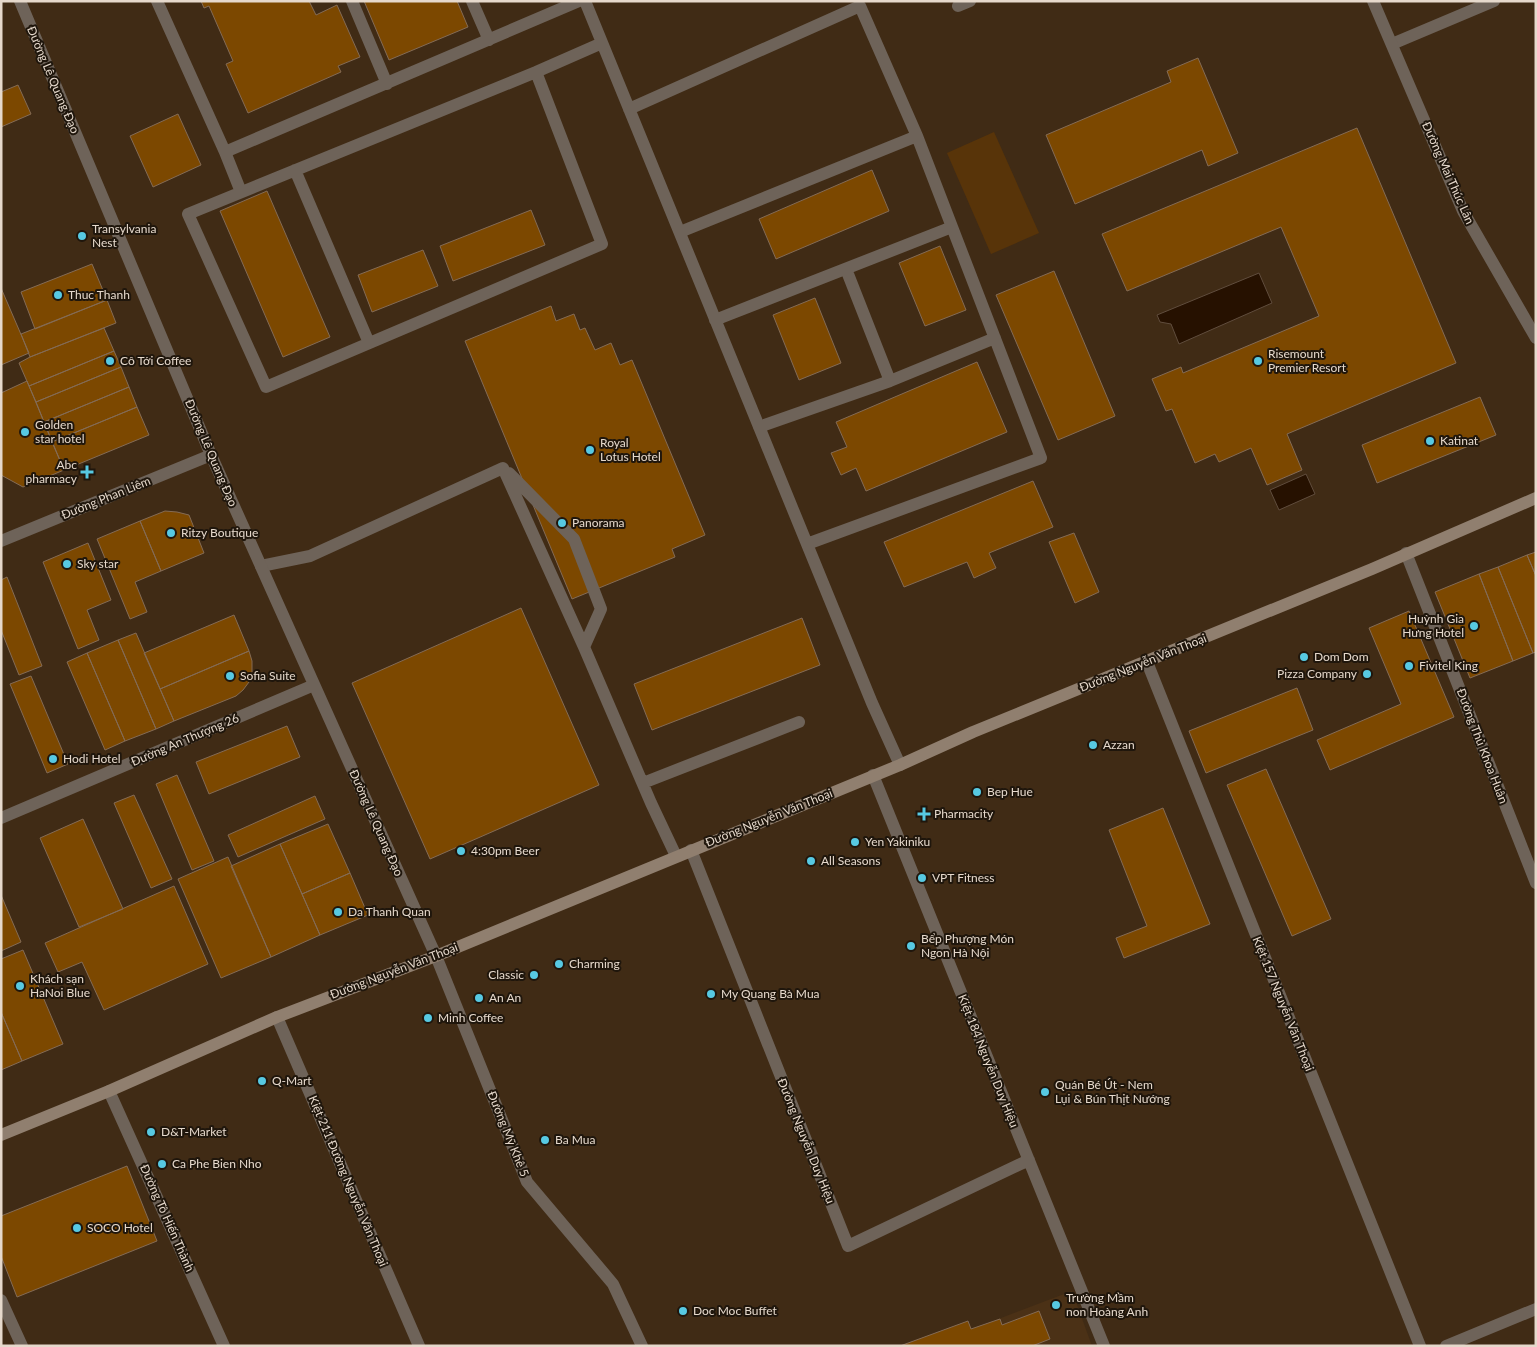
<svg xmlns="http://www.w3.org/2000/svg" width="1537" height="1347" font-family="Lato,sans-serif">
<rect width="100%" height="100%" fill="#402b15"/>
<path fill="#4b3116" d="M1072,1291L1092,1346H900L968,1321L972,1329Z"/>
<path fill="#583409" d="M994,132L1039,233L991,254L947,153Z"/>
<path fill="#261100" stroke="#604d3d" d="M1259,273L1272,303L1179,344L1171,324L1160,322L1157,315Z
M1306,474L1315,494L1279,510L1270,490Z"/>
<path fill="#7c4800" stroke="#846b55" d="M201,1H309L316,15L337,5L360,57L338,66L341,72L248,113L226,64L233,61L209,6L204,8Z
M364,1H457L468,27L389,60Z
M1198,58L1238,153L1208,166L1202,150L1075,204L1046,135L1171,82L1167,71Z
M18,85L31,114L1,127V92Z
M178,114L201,165L153,187L130,136Z
M1357,128L1456,363L1287,434L1302,470L1267,485L1251,448L1219,462L1215,454L1195,463L1172,409L1166,411L1152,379L1181,367L1183,373L1319,316L1281,227L1127,291L1102,234Z
M872,170L889,211L776,259L759,219Z
M267,191L330,337L283,357L220,211Z
M531,210L545,245L453,281L440,246Z
M940,246L966,310L925,326L899,263Z
M423,250L438,286L372,312L358,275Z
M92,264L107,300L35,329L21,292Z
M1054,271L1115,416L1058,440L996,295Z
M1,288L29,353L1,365Z
M815,298L841,363L799,380L773,315Z
M107,300L116,323L30,357L21,334Z
M551,306L556,321L574,314L580,330L585,328L595,350L611,343L620,365L632,360L705,535L672,549L675,557L572,599L465,341Z
M104,328L114,351L29,386L19,363L30,357Z
M114,351L121,367L36,402L29,386Z
M977,362L1007,432L866,491L856,468L841,475L831,453L847,447L836,422Z
M121,367L129,387L44,422L36,402Z
M27,381L64,470L23,487L1,475V393Z
M129,387L137,407L52,442L44,422Z
M1480,397L1496,435L1377,483L1362,445Z
M137,407L149,435L64,470L52,442Z
M1033,481L1053,527L989,553L996,568L974,578L967,562L904,587L884,542Z
M165,511L177,512L189,515L204,553L161,571L140,521Z
M140,521L161,571L135,582L147,612L130,619L97,539Z
M1074,533L1099,592L1075,603L1049,542Z
M88,543L111,600L87,610L99,640L78,649L43,562Z
M1536,552V576L1527,555Z
M1527,555L1536,576V652L1533,653L1498,567Z
M1498,567L1533,653L1513,661L1479,574Z
M1479,574L1513,661L1470,678L1435,592Z
M7,577L42,666L19,675L1,630V580Z
M521,608L599,785L430,859L352,683Z
M1409,611L1454,717L1330,770L1317,740L1401,704L1369,628Z
M234,615L249,651L160,689L144,653Z
M802,618L820,665L652,730L634,684Z
M136,633L174,721L156,729L118,640Z
M118,640L156,729L125,741L87,653Z
M249,651L252,661V672L249,682L243,690L236,696L174,721L160,689Z
M87,653L125,741L105,750L67,662Z
M31,676L68,764L47,773L10,684Z
M1297,688L1313,730L1206,773L1189,731Z
M287,726L300,757L209,794L196,762Z
M1266,769L1331,919L1292,936L1227,785Z
M177,775L214,861L192,870L156,784Z
M134,795L172,879L151,888L114,803Z
M315,796L325,819L238,857L228,835Z
M1163,808L1210,924L1124,958L1116,938L1147,926L1109,830Z
M83,819L123,909L79,927L40,838Z
M328,824L350,873L302,894L280,844Z
M280,844L320,935L271,957L231,866Z
M228,857L271,957L221,978L178,879Z
M350,873L368,915L320,935L302,894Z
M174,886L208,964L104,1010L82,962L58,972L45,943Z
M1,895L21,942L1,951Z
M23,950L63,1044L22,1061L1,1012V959Z
M1,1012L22,1061L1,1070Z
M127,1166L157,1241L17,1297L1,1256V1216Z
M1039,1311L1050,1339L1032,1346H900L968,1321L971,1329L1000,1319L1002,1325Z"/>
<g fill="none" stroke-linecap="round" stroke-linejoin="round">
<path stroke="#6e6359" stroke-width="12" d="M157,1L225,152L241,192
M352,1L387,84
M472,1L489,40
M585,1L872,703L900,765
M958,6L970,1
M536,72L602,244L266,387L188,214L536,72L602,43
M629,109L860,6L917,136L1041,458L807,544
M225,152L579,1
M295,170L369,343
M680,232L917,136
M846,269L890,381
M715,320L952,227
M759,427L890,381L995,338
M509,473L574,539L601,609L584,647
M261,566L310,556L503,468L584,647L651,803L676,856
M643,783L799,722"/>
<path stroke="#6e6359" stroke-width="12" d="M20,1L211,455L436,956L527,1182L613,1284L642,1346
M1392,44L1494,1
M1,541L211,455
M1406,553L1536,883
M1147,662L1420,1346
M873,775L1104,1346
M1,818L314,685
M691,850L848,1246L1029,1160
M277,1017L419,1346
M109,1091L224,1346
M1,1300L22,1346
M1446,1346L1536,1309"/>
<path stroke="#6e6359" stroke-width="12" d="M1373,1L1463,211L1536,338"/>
<path stroke="#907f6f" stroke-width="12" d="M1,1135L109,1091L277,1017L436,956L900,765L973,732L1372,569L1536,498"/>
</g>
<g fill="#57c9e2" stroke="#1f160c" stroke-width="2">
<circle cx="82" cy="236" r="5"/>
<circle cx="58" cy="295" r="5"/>
<circle cx="110" cy="361" r="5"/>
<circle cx="1258" cy="361" r="5"/>
<circle cx="25" cy="432" r="5"/>
<circle cx="1430" cy="441" r="5"/>
<circle cx="590" cy="450" r="5"/>
<path d="M84.5 464.5h5v5h5v5h-5v5h-5v-5h-5v-5h5z"/>
<circle cx="562" cy="523" r="5"/>
<circle cx="171" cy="533" r="5"/>
<circle cx="67" cy="564" r="5"/>
<circle cx="1474" cy="626" r="5"/>
<circle cx="1304" cy="657" r="5"/>
<circle cx="1409" cy="666" r="5"/>
<circle cx="1367" cy="674" r="5"/>
<circle cx="230" cy="676" r="5"/>
<circle cx="1093" cy="745" r="5"/>
<circle cx="53" cy="759" r="5"/>
<circle cx="977" cy="792" r="5"/>
<path d="M921.5 806.5h5v5h5v5h-5v5h-5v-5h-5v-5h5z"/>
<circle cx="855" cy="842" r="5"/>
<circle cx="461" cy="851" r="5"/>
<circle cx="811" cy="861" r="5"/>
<circle cx="922" cy="878" r="5"/>
<circle cx="338" cy="912" r="5"/>
<circle cx="911" cy="946" r="5"/>
<circle cx="559" cy="964" r="5"/>
<circle cx="534" cy="975" r="5"/>
<circle cx="20" cy="986" r="5"/>
<circle cx="711" cy="994" r="5"/>
<circle cx="479" cy="998" r="5"/>
<circle cx="428" cy="1018" r="5"/>
<circle cx="262" cy="1081" r="5"/>
<circle cx="1045" cy="1092" r="5"/>
<circle cx="151" cy="1132" r="5"/>
<circle cx="545" cy="1140" r="5"/>
<circle cx="162" cy="1164" r="5"/>
<circle cx="77" cy="1228" r="5"/>
<circle cx="1056" cy="1305" r="5"/>
<circle cx="683" cy="1311" r="5"/>
</g>
<g text-anchor="middle" stroke-width="4" stroke-linejoin="round" paint-order="stroke">
<g font-size="12" fill="#e6d9cc" stroke="#1f160c">
<text transform="translate(53 80) rotate(67)" y="4">Đường Lê Quang Đạo</text>
<text transform="translate(1448 173) rotate(66)" y="4">Đường Mai Thúc Lân</text>
<text transform="translate(211 453) rotate(67)" y="4">Đường Lê Quang Đạo</text>
<text transform="translate(106 498) rotate(-22)" y="4">Đường Phan Liêm</text>
<text transform="translate(1143 663) rotate(-22)" y="4">Đường Nguyễn Văn Thoại</text>
<text transform="translate(185 740) rotate(-23)" y="4">Đường An Thượng 26</text>
<text transform="translate(1482 746) rotate(69)" y="4">Đường Thủ Khoa Huân</text>
<text transform="translate(769 818) rotate(-22)" y="4">Đường Nguyễn Văn Thoại</text>
<text transform="translate(376 823) rotate(66)" y="4">Đường Lê Quang Đạo</text>
<text transform="translate(394 971) rotate(-21)" y="4">Đường Nguyễn Văn Thoại</text>
<text transform="translate(1283 1004) rotate(68)" y="4">Kiệt 157 Nguyễn Văn Thoại</text>
<text transform="translate(988 1061) rotate(68)" y="4">Kiệt 184 Nguyễn Duy Hiệu</text>
<text transform="translate(508 1134) rotate(68)" y="4">Đường Mỹ Khê 5</text>
<text transform="translate(806 1141) rotate(68)" y="4">Đường Nguyễn Duy Hiệu</text>
<text transform="translate(348 1181) rotate(67)" y="4">Kiệt 211 Đường Nguyễn Văn Thoại</text>
<text transform="translate(167 1218) rotate(66)" y="4">Đường Tô Hiến Thành</text>
</g>
<g font-size="12" fill="#e6d9cc" stroke="#1f160c" text-anchor="start">
<text x="92" y="233">Transylvania<tspan x="92" dy="14">Nest</tspan></text>
<text x="68" y="299">Thuc Thanh</text>
<text x="1268" y="358">Risemount<tspan x="1268" dy="14">Premier Resort</tspan></text>
<text x="120" y="365">Cô Tới Coffee</text>
<text x="35" y="429">Golden<tspan x="35" dy="14">star hotel</tspan></text>
<text x="1440" y="445">Katinat</text>
<text x="600" y="447">Royal<tspan x="600" dy="14">Lotus Hotel</tspan></text>
<text x="77" y="469" text-anchor="end">Abc<tspan x="77" dy="14">pharmacy</tspan></text>
<text x="572" y="527">Panorama</text>
<text x="181" y="537">Ritzy Boutique</text>
<text x="77" y="568">Sky star</text>
<text x="1464" y="623" text-anchor="end">Huỳnh Gia<tspan x="1464" dy="14">Hưng Hotel</tspan></text>
<text x="1314" y="661">Dom Dom</text>
<text x="1419" y="670">Fivitel King</text>
<text x="1357" y="678" text-anchor="end">Pizza Company</text>
<text x="240" y="680">Sofia Suite</text>
<text x="1103" y="749">Azzan</text>
<text x="63" y="763">Hodi Hotel</text>
<text x="987" y="796">Bep Hue</text>
<text x="934" y="818">Pharmacity</text>
<text x="865" y="846">Yen Yakiniku</text>
<text x="471" y="855">4:30pm Beer</text>
<text x="821" y="865">All Seasons</text>
<text x="932" y="882">VPT Fitness</text>
<text x="348" y="916">Da Thanh Quan</text>
<text x="921" y="943">Bểp Phượng Món<tspan x="921" dy="14">Ngon Hà Nội</tspan></text>
<text x="569" y="968">Charming</text>
<text x="524" y="979" text-anchor="end">Classic</text>
<text x="30" y="983">Khách sạn<tspan x="30" dy="14">HaNoi Blue</tspan></text>
<text x="721" y="998">My Quang Bà Mua</text>
<text x="489" y="1002">An An</text>
<text x="438" y="1022">Minh Coffee</text>
<text x="272" y="1085">Q-Mart</text>
<text x="1055" y="1089">Quán Bé Út - Nem<tspan x="1055" dy="14">Lụi &amp; Bún Thịt Nướng</tspan></text>
<text x="161" y="1136">D&amp;T-Market</text>
<text x="555" y="1144">Ba Mua</text>
<text x="172" y="1168">Ca Phe Bien Nho</text>
<text x="87" y="1232">SOCO Hotel</text>
<text x="1066" y="1302">Trường Mầm<tspan x="1066" dy="14">non Hoàng Anh</tspan></text>
<text x="693" y="1315">Doc Moc Buffet</text>
</g>
</g>
<rect width="1537" height="1347" fill="none" stroke="#e6d9cc" stroke-width="5"/>
</svg>
